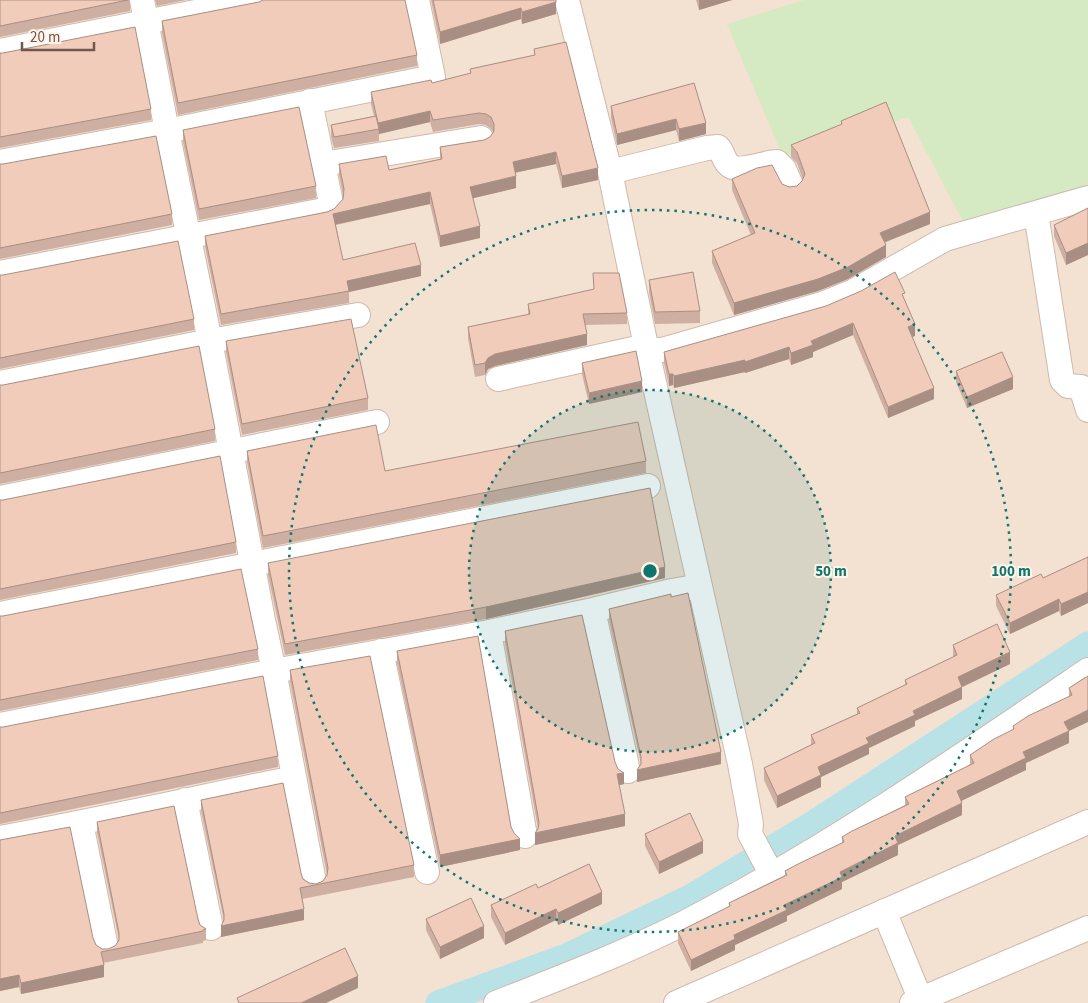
<svg xmlns="http://www.w3.org/2000/svg" width="1088" height="1003" font-family="'Source Sans 3',sans-serif">
<rect width="100%" height="100%" fill="#fcf0e3"/>
<path fill="#f3e1d2" d="M0,0H1088V1003H0Z"/>
<path fill="#d5e9c2" d="M804,0H1088V189L966,227L908,117L783,157L727,24Z"/>
<g fill="none" stroke-linecap="round" stroke-linejoin="round">
<path stroke="#b8e2e5" stroke-width="25" d="M438,1003L566,956L690,897L810,825L1088,644"/>
<defs>
<path id="minor" d="M142,0L167,131L210,341L263,620L274,671L314,882
M567,0L610,172L647,351L740,764L751,824L750,834L772,875
M0,51L256,0
M0,162L167,131L433,77L417,0
M323,164L481,138
M610,172L707,148L718,147C723,152 723,159 728,164C738,175 764,162 777,162L784,169L791,185
M1036,213L1062,380L1068,386L1081,387L1088,410
M0,273L324,210L328,208L331,203L310,101
M498,379L633,349L662,350L822,304L854,291L945,239L1088,198
M0,383L210,341L358,315
M0,498L377,422
M593,610L628,771
M0,614L648,486
M489,632L525,836
M381,651L427,872
M0,725L274,671L489,632L593,610L672,591L700,586
M185,800L211,928
M81,823L106,947
M0,838C98,820 196,798 294,778
M884,911L922,1003
M496,1003C559,978 623,954 684,923C825,850 957,759 1088,670
M676,1003L1088,822
M912,1003L1088,928"/>
</defs>
<use href="#minor" stroke="#cfb9ad" stroke-width="26"/>
<use href="#minor" stroke="#fff" stroke-width="24"/>
</g>
<path fill="#cfafa1" d="M0,0H130V11L0,37Z
M155,0H186L157,6Z
M431,0H556V14L522,24L521,19L440,44Z
M696,0H732L699,10Z
M259,2L417,55V66L178,115L162,33V21Z
M534,49L598,180L562,188L556,164L515,173L516,188L473,198L480,238L440,247L430,204L336,225L343,260L421,276L349,292V303L221,325L205,247V236L327,212L334,209L343,199V195L339,175V164L389,170L440,159V147L484,140L490,137L493,132L491,129L486,125L479,124L433,132L430,122L379,134V141L334,148L331,137V125L374,116L371,104V92L432,83L470,74V69L534,55Z
M0,53L151,109V120L0,148Z
M694,83L706,134L679,141L676,130L617,145L611,118V106Z
M841,121L930,224L884,243L886,257L848,279L818,291L734,315L712,263V251L751,235L732,190V179L782,184L789,187L797,186L803,180L797,163L791,157V145L841,125Z
M183,130L316,186V198L199,220L183,142Z
M0,164L172,214V225L0,259Z
M1088,208V255L1066,265L1054,236V225Z
M0,275L194,319V330L0,369Z
M649,280L700,311V323L655,324L649,292Z
M905,300L915,336L912,337L934,399L888,418L853,335L813,352V357L791,365L789,359L745,373V372L674,388L673,385L669,386L664,363V352Z
M528,304L627,313V324L585,325L587,345L495,366L488,369L485,375L475,377L468,338V327L528,315Z
M226,341L368,398V410L242,435L226,352Z
M582,363L642,392L589,404L582,374Z
M956,371L1013,389L967,408L956,382Z
M0,385L215,429V441L0,484Z
M247,451L385,471L646,461V473L263,548L247,462Z
M0,500L236,542V553L0,600Z
M1088,557V603L1061,616L1059,611L1010,634L996,606V595L1043,578Z
M268,563L665,578L486,619L285,655L268,575Z
M609,609L721,764L637,782L641,764L609,620Z
M0,616L258,649V660L0,711Z
M505,631L615,762L624,784L619,785L625,826L535,845L538,829L505,643Z
M953,645L1010,664L962,687V699L915,721V726L869,748V754L821,777V787L777,808L764,780V768L811,745V735L857,714V708L905,685V680L953,657Z
M397,651L511,827L520,850L440,867L397,663Z
M290,670L414,865V877L302,899L304,920L221,937L224,921L201,811V800L309,883L316,884L323,881L327,875L290,682Z
M1085,677L1069,731V743L1026,763V770L961,801L962,815L898,845V855L842,882V889L787,916V921L735,945V950L691,971L678,943V932L729,907V903L785,875V871L842,843V837L905,805V797L970,765V755L1013,730V726L1069,697V688Z
M0,727L278,756V767L0,824Z
M97,822L198,919L200,925L206,929V940L203,941V943L103,963L104,977L21,994L19,987L0,991V840L93,938L96,945L102,949H108L115,946L119,940L97,833Z
M645,834L703,853L659,874L645,846Z
M538,888L602,904L558,925L556,920L505,945L491,917V905Z
M426,919L484,938L440,959L426,930Z"/>
<path fill="#a98f83" d="M699,0H732L699,10Z
M556,2V14L522,24V12Z
M521,8V19L440,44V32Z
M430,111V122L379,134L378,123Z
M676,119V130L617,145V134Z
M706,123V134L679,141V129Z
M556,152V164L513,173V162Z
M598,168V180L562,188V176Z
M516,176V188L470,199V187Z
M430,192V204L333,225V214Z
M930,212V224L880,244V233Z
M480,226V238L440,247V236Z
M1088,243V255L1066,265V253Z
M886,245V257L848,279L818,291L734,315V303Z
M421,265V276L349,292L347,281Z
M853,323V335L813,352V357L791,365V353L811,341Z
M915,324V336L908,338V327Z
M587,334V345L495,366L488,369L485,375V363L488,358L495,354Z
M789,347V359L745,373V362Z
M745,360V372L674,388V376Z
M669,374H673V385L669,386Z
M1013,377V389L967,408V397Z
M642,381V392L589,404V393Z
M934,388V399L888,418V407Z
M665,567V578L486,619V607Z
M1088,592V603L1061,616V604Z
M1059,599V611L1010,634V623Z
M1010,652V664L958,689V677Z
M962,687V699L915,721V726L869,748V754L821,777V787L777,808V796L818,767L913,711Z
M1088,710V722L1069,731V743L1026,763V770L957,803V791L1023,752L1064,722Z
M721,752V764L637,782V770Z
M624,773V784L617,786V774Z
M962,803V815L898,845V855L842,882V889L787,916V921L735,945V950L691,971V960L784,905L840,872L895,836Z
M625,814V826L535,845V833Z
M520,839V850L440,867V855Z
M703,841V853L659,874V862Z
M602,892V904L558,925V913Z
M304,909V920L221,937V926Z
M556,909V920L505,945V933Z
M484,926V938L440,959V947Z
M104,965V977L21,994V983Z
M19,975V987L0,991V979Z
M358,976V988L326,1003H301Z"/>
<path fill="#f1ccbb" stroke="#a98f83" d="M0,0H128L0,26Z
M263,0H405L417,55L178,103L162,21L259,2Z
M433,0H556V2L522,12L521,8L440,32Z
M135,27L151,109L0,137V53H3Z
M566,42L598,168L562,176L556,152L513,162L516,176L470,187L480,226L440,236L430,192L333,214L343,260L415,243L421,265L347,281L349,291L221,314L205,236L327,212L334,209L343,199L344,189L339,164L386,156L389,170L442,159L440,147L484,140L490,137L494,131V124L491,117L486,114L479,113L433,120L430,111L378,123L371,92L431,80L432,83L471,73L470,69L535,55L534,49Z
M694,83L706,123L679,129L676,119L617,134L611,106Z
M886,102L930,212L880,233L886,245L848,267L818,279L734,303L712,251L755,233L732,179L757,168L772,165L782,184L789,187L797,186L802,181L805,174L797,152L791,145L842,124L841,121Z
M299,107L316,186L199,209L183,130Z
M376,116L379,129L334,137L331,125Z
M156,136L172,214L0,248V164H3Z
M1088,208V243L1066,253L1054,225Z
M178,241L194,319L0,358V275H3Z
M693,272L700,311L655,312L649,280Z
M895,272L905,293L902,294L915,324L908,327L934,388L888,407L853,323L811,341L813,345L791,353L789,347L745,362V360L674,376L673,374H669L664,352L826,306L861,291Z
M593,273H619L627,313L583,314L587,334L495,354L488,358L485,363L475,365L468,327L530,314L528,304L594,289Z
M351,319L368,398L242,424L226,341Z
M199,346L215,429L0,473V385H3Z
M636,351L642,381L589,393L582,363Z
M1002,352L1013,377L967,397L956,371Z
M638,422L646,461L263,536L247,451L376,425L385,471Z
M220,456L236,542L0,589V500H3Z
M650,488L665,567L486,607L285,644L268,563Z
M1088,557V592L1061,604L1059,599L1010,623L996,595L1041,574L1043,578Z
M241,569L258,649L0,700V616H3Z
M688,593L721,752L637,770L641,764V757L609,609L671,594V597Z
M582,615L615,762L618,769L624,773L617,774L625,814L535,833L538,829L539,822L505,631Z
M997,624L1010,652L958,677L962,687L913,711L915,715L866,738L869,743L818,767L821,775L777,796L764,768L815,743L811,735L860,713L857,708L907,684L905,680L957,655L953,645Z
M478,636L511,827L514,833L520,839L440,855L397,651Z
M370,656L414,865L300,888L304,909L221,926L224,920V914L201,800L283,783L301,873L303,879L309,883L316,884L323,881L327,875L328,868L290,670Z
M263,676L278,756L0,813V727H3Z
M1088,676V710L1064,722L1069,731L1023,752L1026,758L957,791L962,803L895,836L898,843L840,872L842,877L784,905L787,910L734,935L735,939L691,960L678,932L730,906L729,903L787,875L785,871L796,865L844,842L842,837L852,831L909,804L905,797L974,763L970,755L994,739L1014,729L1013,726L1028,716L1072,695L1069,688Z
M174,806L198,919L200,925L206,929L203,930V931L101,952L104,965L21,983L19,975L0,979V840L70,827L93,938L96,945L102,949H108L115,946L119,940V933L97,822Z
M690,813L703,841L659,862L645,834Z
M589,864L602,892L558,913L556,909L505,933L491,905L536,884L538,888Z
M471,898L484,926L440,947L426,919Z
M345,948L358,976L301,1003H239L237,998Z"/>
<circle cx="650" cy="571" r="181" fill="#0f766e" fill-opacity=".12"/>
<g fill="none" stroke="#0f766e" stroke-width="2.5" stroke-dasharray="2.5 5">
<circle cx="650" cy="571" r="181"/>
<circle cx="650" cy="571" r="361"/>
</g>
<circle cx="650" cy="571" r="8" fill="#0f766e" stroke="#fff4e9" stroke-width="2.5"/>
<g font-size="15" text-anchor="middle" font-weight="bold" fill="#0f766e" stroke="#fff4e9" stroke-width="4" stroke-linejoin="round" paint-order="stroke">
<text x="831" y="576">50 m</text>
<text x="1011" y="576">100 m</text>
</g>
<path d="M22 42v8h72v-8" fill="none" stroke="#735549" stroke-width="2.5"/>
<text x="30" y="42" font-size="15" fill="#735549" stroke="#fff4e9" stroke-width="4" paint-order="stroke">20 m</text>
</svg>
